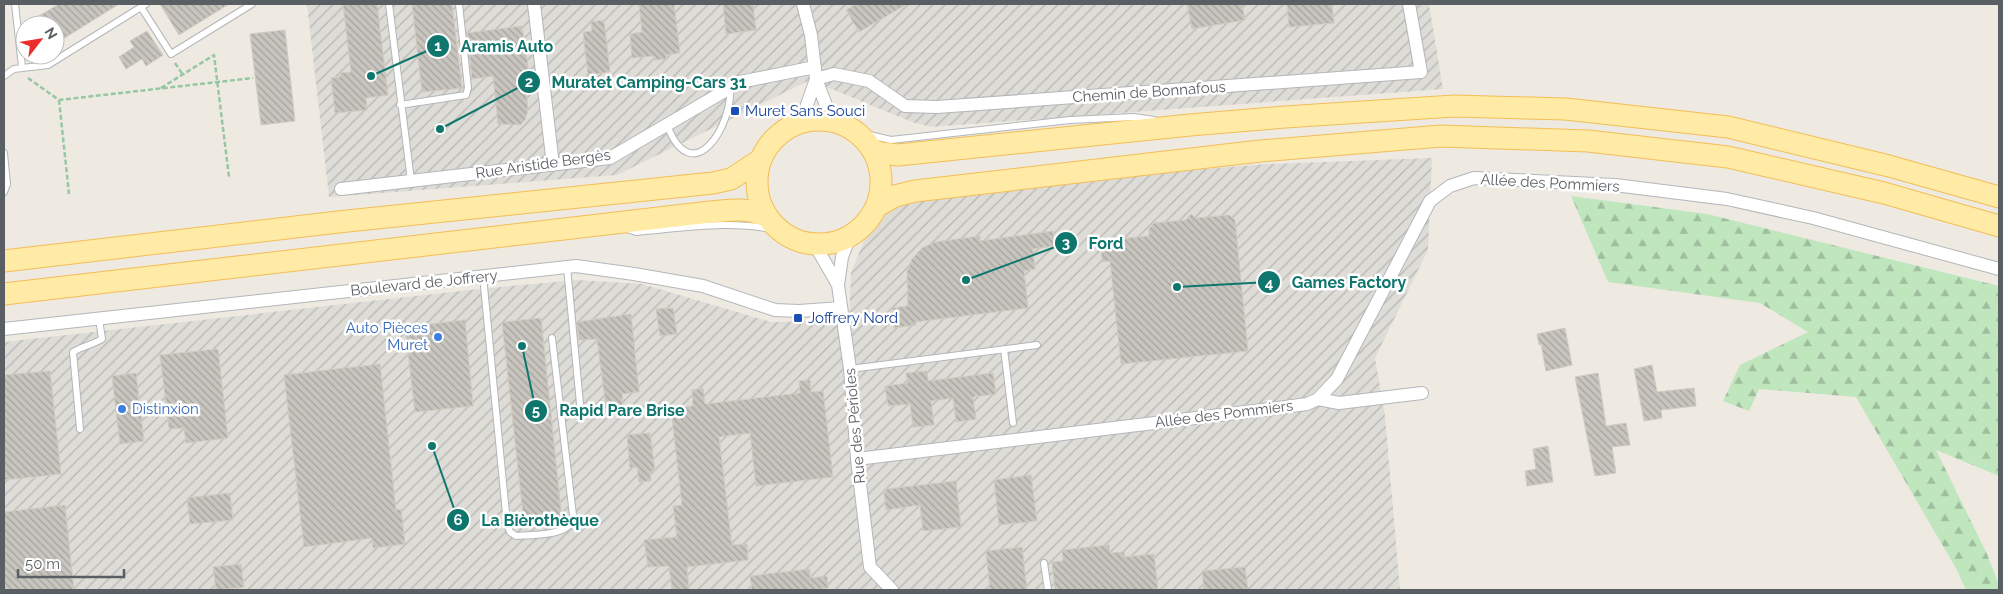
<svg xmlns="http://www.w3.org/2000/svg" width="2003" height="594" font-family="Raleway,sans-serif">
<defs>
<pattern id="industrial-furrows" width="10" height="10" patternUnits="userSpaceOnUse" patternTransform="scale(1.25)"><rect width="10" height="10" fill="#dedcd7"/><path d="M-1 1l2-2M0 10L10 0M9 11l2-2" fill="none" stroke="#b7b6b2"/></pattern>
<pattern id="forest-firs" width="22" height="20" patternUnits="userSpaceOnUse" patternTransform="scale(1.25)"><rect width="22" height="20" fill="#c0e6be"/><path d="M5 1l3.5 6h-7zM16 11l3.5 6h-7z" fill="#9fbe9e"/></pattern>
<pattern id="building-back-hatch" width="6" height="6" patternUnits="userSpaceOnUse" patternTransform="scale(1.25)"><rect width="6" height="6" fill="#c8c5bf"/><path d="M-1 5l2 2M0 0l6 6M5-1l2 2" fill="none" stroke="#a5a39f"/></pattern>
</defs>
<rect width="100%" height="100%" fill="#eeeae2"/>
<path fill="url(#industrial-furrows)" d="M307,4H1429L1443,89L931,127L912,122L810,80L617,175L329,197Z
M1432,158L1428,250L1375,358L1385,416L1400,590H4V342L479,289L577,280L642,284L771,322L849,321L851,273L864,241L894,206L926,197L1166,172L1268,164Z"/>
<path fill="url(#forest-firs)" d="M1571,196L1707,214L1999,286V476L1936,450L1987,554L1999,585V590H1966L1957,570L1856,397L1759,389L1749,411L1723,401L1740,365L1808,332L1760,303L1608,282Z"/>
<path fill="url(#building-back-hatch)" stroke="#d2ccc0" d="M59,4H119L55,44V25H45L39,16Z
M160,4H229L179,35Z
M343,4H377L388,95L366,98L367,110L335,113L331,78L340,77V73L351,72Z
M412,4H452L462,88L422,92Z
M639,4H674L680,53L666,55V59L655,60L654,56L632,58L630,34L642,32Z
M723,4H753L756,30L726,34Z
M856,4H907L859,32L846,10Z
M1187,4H1242L1245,20L1192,29Z
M1287,4H1332L1334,23L1289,27Z
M604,20L610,72L588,75L583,32L592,31L591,22Z
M522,26L530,80H525L528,110L525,120L520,125L498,124L493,76L472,79L467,33Z
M285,30L295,121L261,125L250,34Z
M147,31L163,55L146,66L142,59L126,69L119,57L134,47L130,41Z
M1191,214L1196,218L1229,215L1235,220L1248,351L1121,364L1110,261L1102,262L1101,249L1108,248V240L1149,236V229L1154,223L1186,220Z
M1053,231L1054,246L1033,249L1035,269L1024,271L1028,308L915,322L916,325L894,328L892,308L908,306L907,272L912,259L922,248L935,242L951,240L980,236V241Z
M673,308L677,334L660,336L656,309Z
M631,314L639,392L622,394L623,407L606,408L597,339L579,340L577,322Z
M541,318L562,520L524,524L502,322Z
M465,320L473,406L415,412L405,327Z
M1565,328L1572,365L1546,371L1541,344L1539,345L1537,334Z
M218,349L228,438L186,443L184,428L169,429L160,355Z
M380,364L396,510L401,509L405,544L373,548L372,538L304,547L284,375Z
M1652,365L1657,392L1694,388L1696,406L1661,410L1662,418L1644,421L1634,369Z
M50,371L61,474L4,480V375Z
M927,371L928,381L993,373L996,394L973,397L976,419L956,422L953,398L931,401L934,425L913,427L910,404L888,406L885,386L908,383L906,373Z
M136,373L144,441L120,444L112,376Z
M1598,373L1606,426L1626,423L1630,445L1612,447L1616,473L1595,476L1575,377Z
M810,380L811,392L823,391L833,477L756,486L750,433L719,437L732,545L747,544L748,560L687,567L689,590H672L669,566L648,567L644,540L677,537L673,506L682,505L671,408L693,406L692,390L703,388L705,404L800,393L799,381Z
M650,433L655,471L650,472L651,481L639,482L637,467L630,468L627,435Z
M1548,446L1553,482L1527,486L1525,471L1536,469L1533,449Z
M1031,475L1037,521L999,525L994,480Z
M956,481L961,527L923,531L920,505L886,510L884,493L887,489Z
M230,493L233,520L190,524L187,498Z
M65,505L74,590H4V512Z
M1109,545L1110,553L1124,552L1125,557L1154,554L1158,590H1055L1052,562L1063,561L1062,550Z
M1022,547L1027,590H990L986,551Z
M241,564L244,587L216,590L213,567Z
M1245,567L1248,590H1204L1202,571Z
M810,569V578L827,576L828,588L813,590H752L750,576Z"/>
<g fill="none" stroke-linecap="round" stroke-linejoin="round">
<defs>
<path id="lane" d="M15,4L22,67
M389,4L411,181
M141,7L171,54L252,4
M4,76L14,69L48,65L146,4
M400,105L466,95L468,88L459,4
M667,125C693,192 733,124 730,88
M857,132L891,140L1070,120L1134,117L1154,120
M4,153L7,184L4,192
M627,229L636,232C684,228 733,219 780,231
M567,267L580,404
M483,276L507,524L510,532L516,536C529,535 565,536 572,522C573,520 573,517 573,515L552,338
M1004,349L1013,423
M850,369L1037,345
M80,429L73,352C83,346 92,345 102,339L99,319
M1044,563L1048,590"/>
<path id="street" d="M534,4L553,165
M803,4L811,35L816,79L832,121
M816,79L834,74L869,81L905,106L937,107L1421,72L1409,4
M801,122L816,79
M341,189L610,158L740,82L815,67
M850,236L842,257L838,285L850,369L857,459L870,567L892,590
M815,245L838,285
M4,329L576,266L634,274L703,286L775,310L799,311L841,308
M1318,399L1339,403L1422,393
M857,459L1270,409L1307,404L1318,399L1337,379L1430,201L1450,186L1474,178L1615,185L1727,199L1813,218L1999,269"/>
<path id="primary" d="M757 182a62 62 0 1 1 124 0a62 62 0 1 1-124 0Z
M872,150L881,153L898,155L1190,125L1285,117L1454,106L1566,109L1728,127L1889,166L1999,197
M876,207L895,196L915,191L1260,151L1441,136L1588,141L1728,157L1884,193L1999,226
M4,261L338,222L713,183L731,179L760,160
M4,294L710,212C732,210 745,207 766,216"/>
</defs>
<use href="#lane" stroke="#b3b6ba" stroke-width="8"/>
<use href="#street" stroke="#b3b6ba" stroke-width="14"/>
<use href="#primary" stroke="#f3bd56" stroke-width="23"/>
<path stroke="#97c7a2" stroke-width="2.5" stroke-dasharray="5 2.5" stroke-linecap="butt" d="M175,63L183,75
M28,78L59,100L253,78
M161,88L214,55L229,177
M59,100L69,194"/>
<use href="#lane" stroke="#fff" stroke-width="6"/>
<use href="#street" stroke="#fff" stroke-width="12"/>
<use href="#primary" stroke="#ffeba6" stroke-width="21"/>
</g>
<g fill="#1a4fb4" stroke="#fff" stroke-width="2">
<rect x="730" y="106" width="10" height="10" rx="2.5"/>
<rect x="793" y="313" width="10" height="10" rx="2.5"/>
</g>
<g fill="#3f7fe0" stroke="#fff" stroke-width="2">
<circle cx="438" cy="337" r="5"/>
<circle cx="122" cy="409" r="5"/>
</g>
<g text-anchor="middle" stroke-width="5" stroke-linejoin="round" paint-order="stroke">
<g font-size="15" fill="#5a5f63" stroke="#fff">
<text transform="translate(1149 92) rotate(-4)" y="5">Chemin de Bonnafous</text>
<text transform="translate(543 164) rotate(-8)" y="5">Rue Aristide Bergès</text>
<text transform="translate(1550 183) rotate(3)" y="5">Allée des Pommiers</text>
<text transform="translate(424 283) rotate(-6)" y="5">Boulevard de Joffrery</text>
<text transform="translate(1224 414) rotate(-7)" y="5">Allée des Pommiers</text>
<text transform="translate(855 426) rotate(-95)" y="5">Rue des Périoles</text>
</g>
<g font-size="15" fill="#164399" stroke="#fff" text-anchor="start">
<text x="745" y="116">Muret Sans Souci</text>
<text x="808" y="323">Joffrery Nord</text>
</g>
<g font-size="15" fill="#366cbe" stroke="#fff" text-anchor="end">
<text x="428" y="333">Auto Pièces<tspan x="428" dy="17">Muret</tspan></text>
<text x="132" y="414" text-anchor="start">Distinxion</text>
</g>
</g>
<path fill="none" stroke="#0f766e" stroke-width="2" d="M371 76L438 46M440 129L529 82M966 280L1066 243M1177 287L1269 282M522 346L536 411M432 446L458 520"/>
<g fill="#0f766e" stroke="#fff" stroke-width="2">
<circle cx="371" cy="76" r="5"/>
<circle cx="440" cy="129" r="5"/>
<circle cx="966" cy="280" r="5"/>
<circle cx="1177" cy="287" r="5"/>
<circle cx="522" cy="346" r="5"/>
<circle cx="432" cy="446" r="5"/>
<circle cx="438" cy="46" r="12"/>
<circle cx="529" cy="82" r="12"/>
<circle cx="1066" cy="243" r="12"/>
<circle cx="1269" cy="282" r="12"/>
<circle cx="536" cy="411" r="12"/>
<circle cx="458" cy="520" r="12"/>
</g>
<g font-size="15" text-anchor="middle" font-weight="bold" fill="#fff">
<text x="438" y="51">1</text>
<text x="529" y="87">2</text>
<text x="1066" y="248">3</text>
<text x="1269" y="288">4</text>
<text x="536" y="416">5</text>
<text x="458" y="525">6</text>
</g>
<g font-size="16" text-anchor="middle" font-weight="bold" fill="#0f766e" stroke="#fff" stroke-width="5" stroke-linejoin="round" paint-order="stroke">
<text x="507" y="52">Aramis Auto</text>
<text x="649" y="88">Muratet Camping-Cars 31</text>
<text x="1106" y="249">Ford</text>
<text x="1349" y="288">Games Factory</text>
<text x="622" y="416">Rapid Pare Brise</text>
<text x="540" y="526">La Bièrothèque</text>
</g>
<rect width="2003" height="594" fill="none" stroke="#5a5f63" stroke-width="10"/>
<g transform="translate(40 40) rotate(59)"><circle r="24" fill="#ffffff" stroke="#bdbfc1"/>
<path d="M0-4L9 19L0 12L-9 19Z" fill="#eb2d2b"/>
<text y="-8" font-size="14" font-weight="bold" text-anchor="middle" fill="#5a5f63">N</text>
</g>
<path d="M18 569v8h106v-8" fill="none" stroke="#5a5f63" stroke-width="2.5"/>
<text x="25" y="569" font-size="15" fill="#5a5f63" stroke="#ffffff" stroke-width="4" paint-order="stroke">50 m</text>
</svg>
